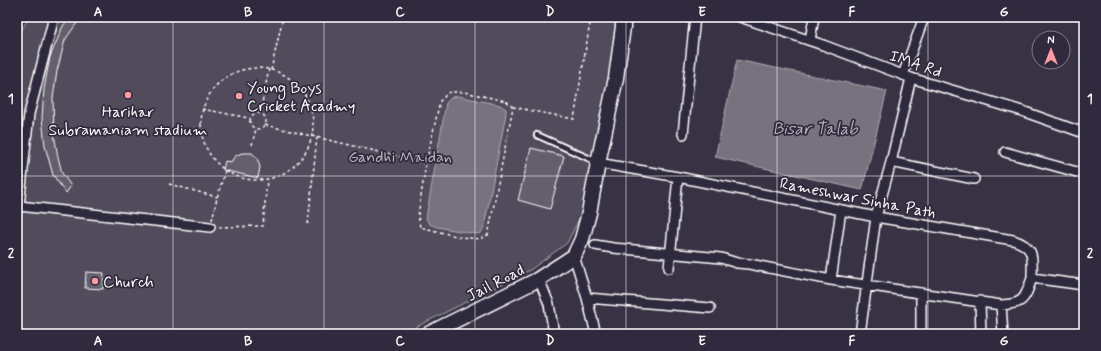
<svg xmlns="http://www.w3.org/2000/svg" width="1101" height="351" font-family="Mynerve,sans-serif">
<rect width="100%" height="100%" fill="#373345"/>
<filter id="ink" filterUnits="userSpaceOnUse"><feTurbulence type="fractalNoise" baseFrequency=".025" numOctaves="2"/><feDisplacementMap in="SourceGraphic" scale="8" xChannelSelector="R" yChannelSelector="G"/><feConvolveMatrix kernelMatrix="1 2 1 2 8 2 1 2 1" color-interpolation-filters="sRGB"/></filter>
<g filter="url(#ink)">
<path fill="#514c5c" stroke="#a8a6ae" d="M29,17H619L620,21L584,209L567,243L530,270L402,334H17V38Z"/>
<path fill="#76737f" stroke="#adabb2" d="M737,60L887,91L862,190L715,157Z
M458,96L500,105L506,109V114L484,227L481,233L476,234L437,227L429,224L426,218L446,103L452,97Z"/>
<path fill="#635f6d" stroke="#fff" d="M70,17H81L65,40L57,71L53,98L54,134L58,157L62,173L71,186L66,193L53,175L45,146L42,118L44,89L50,57L63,26Z
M531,148L564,156L550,209L518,200Z
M242,153H252L257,158L260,167L258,178L223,170L225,161L231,162L235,156Z
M86,272L104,273L103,289L85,288Z"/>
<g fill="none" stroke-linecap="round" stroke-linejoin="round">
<defs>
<path id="lane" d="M537,135L597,162"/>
<path id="street" d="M54,17L29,114L19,206L210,227
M740,17L823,45L911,78L1022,111L1084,133
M810,40L814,17
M903,75L924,17
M683,134L695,17
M1005,152L1084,174
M891,162L974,179
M598,163L678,177L876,217L1013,240C1036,247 1032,258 1032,278L1084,285
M595,245L613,248L721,258L737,263L749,264L831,280L1001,305C1025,304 1025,298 1032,278
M574,256L587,298L596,334
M669,268L678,177
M539,279L549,304L554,334
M831,280L841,210
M587,298L710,308
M980,301L981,334
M1001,305L1003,334
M860,334L876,217L891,162L911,78
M921,334V293"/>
<path id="primary" d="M428,334L537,280L574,256L582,239L589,213L598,163L616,78L623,27V17"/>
</defs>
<use href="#lane" stroke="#fff" stroke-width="8"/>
<use href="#street" stroke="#fff" stroke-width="12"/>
<use href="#primary" stroke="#fff" stroke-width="17"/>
<path stroke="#fff" stroke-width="1.5" stroke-dasharray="3 3" stroke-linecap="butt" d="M201 124a56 56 0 1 1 112 0a56 56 0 1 1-112 0Z
M271,70L283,17
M513,107L574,119L591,17
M202,109L249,118
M250 121a8 8 0 1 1 16 0a8 8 0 1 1-16 0Z
M260,113L269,69
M265,125L426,163L440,101L449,92H464L506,101L513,107L488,235L480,239L460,237L420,227L418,216L426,163
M252,145L256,129
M169,184L217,197
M212,220L217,198L225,171
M308,224L317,137
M219,227L263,226L267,180"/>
<use href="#lane" stroke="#2f2a3d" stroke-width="4.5"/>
<use href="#street" stroke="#2f2a3d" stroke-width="9"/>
<use href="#primary" stroke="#2f2a3d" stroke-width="14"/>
</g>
</g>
<path fill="none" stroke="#fff" stroke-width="1" stroke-opacity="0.55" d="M173,17V334M324,17V334M475,17V334M626,17V334M777,17V334M928,17V334M17,176H1084"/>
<g fill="#ff9aa2" stroke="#2f2a3d" stroke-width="1.5">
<circle cx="128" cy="95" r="4"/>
<circle cx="239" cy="96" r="4"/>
<circle cx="95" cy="281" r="4"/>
</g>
<g text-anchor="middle" stroke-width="3.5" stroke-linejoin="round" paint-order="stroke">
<g font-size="16" fill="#fff" stroke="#2f2a3d">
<text transform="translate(916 63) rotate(19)" y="6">IMA Rd</text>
<text transform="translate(858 197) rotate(11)" y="6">Rameshwar Sinha Path</text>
<text transform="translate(495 282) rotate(-27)" y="6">Jail Road</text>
</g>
<g font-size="16" fill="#fff" stroke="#2f2a3d" text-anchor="start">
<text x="247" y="93">Young Boys<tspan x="247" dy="18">Cricket Acadmy</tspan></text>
<text x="128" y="117" text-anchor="middle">Harihar<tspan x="128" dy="18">Subramaniam stadium</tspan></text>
<text x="103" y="287">Church</text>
</g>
<g font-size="16" fill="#b9b7be" stroke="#2f2a3d">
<text x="400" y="162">Gandhi Maidan</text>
</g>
<g font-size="17" font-style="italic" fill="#b4b2b9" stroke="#2f2a3d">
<text x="815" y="134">Bisar Talab</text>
</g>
</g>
<rect width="1101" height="351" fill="none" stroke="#2f2a3d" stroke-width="44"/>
<g transform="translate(1051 50)"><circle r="19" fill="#2f2a3d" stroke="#827f8b"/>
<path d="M0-3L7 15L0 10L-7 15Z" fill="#ff9aa2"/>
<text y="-6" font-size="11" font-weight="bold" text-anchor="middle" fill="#ffffff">N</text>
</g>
<rect x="22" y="22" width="1057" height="307" fill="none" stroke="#fff" stroke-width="1.5"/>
<g font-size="13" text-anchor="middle" font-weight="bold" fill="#fff">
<text x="98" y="16">A</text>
<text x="248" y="16">B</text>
<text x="400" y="16">C</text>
<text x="550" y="16">D</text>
<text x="702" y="16">E</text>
<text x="852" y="16">F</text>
<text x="1004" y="16">G</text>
<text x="11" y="103">1</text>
<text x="1090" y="103">1</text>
<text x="11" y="257">2</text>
<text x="1090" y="257">2</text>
<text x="98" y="345">A</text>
<text x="248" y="345">B</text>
<text x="400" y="345">C</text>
<text x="550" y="345">D</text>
<text x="702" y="345">E</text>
<text x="852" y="345">F</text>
<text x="1004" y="345">G</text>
</g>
</svg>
